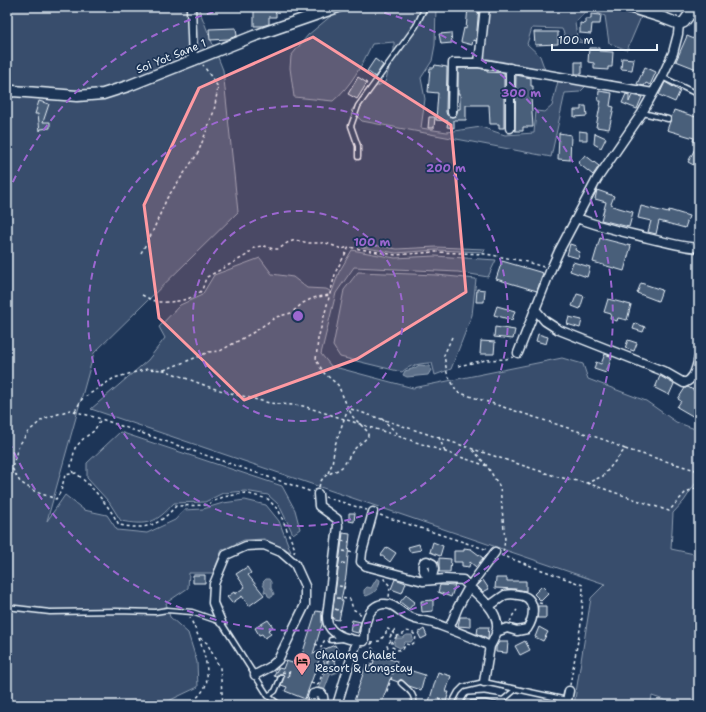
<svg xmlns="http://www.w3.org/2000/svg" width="706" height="712" font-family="'Shantell Sans',sans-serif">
<rect width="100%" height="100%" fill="#1d3557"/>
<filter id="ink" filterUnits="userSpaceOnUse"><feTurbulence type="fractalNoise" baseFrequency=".025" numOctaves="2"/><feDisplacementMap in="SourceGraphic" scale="8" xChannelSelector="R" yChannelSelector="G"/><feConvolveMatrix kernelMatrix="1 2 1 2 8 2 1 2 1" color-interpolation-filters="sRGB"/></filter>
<g filter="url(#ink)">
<path fill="#374d6c" stroke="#909fb2" d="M7,7H198L223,70L238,212L94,353L47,521L65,495L84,510L107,515L117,530L147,533L175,520L184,510L203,509L223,503L245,500L266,505L279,521L291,552L264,539L244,540L222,550L213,573H189L188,588L166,603L170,617L188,633L197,662L198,687L160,705H7Z
M346,7H436L435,45L432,61L421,78L425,99L421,128L447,132L481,127L505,135L534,133L536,111L545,112L552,106L558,81L587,85L580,92L565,93L551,157L362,121L351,111L368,91L385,82L394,53V42L372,44C362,65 351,86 333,101L294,97L290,68L291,56L308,35L332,15Z
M489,7H610L641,17L627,50L609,43L605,16L588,9L575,23L577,37L584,43L567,40L562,29L532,28L527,44L540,56L545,70L484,58Z
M362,243L397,249L436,247L485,249L484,252L436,250L396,253L361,247Z
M352,250L395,258L435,256L496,260L488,277L458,272L354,267L336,293L321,354L331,366L413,388L562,358L583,364L588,379L646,401L676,422L695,429L699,425V478L684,501L673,513L671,549L699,555V696L698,705H675L670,702L652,696L650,705H574L591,598L605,584L91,409L148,360L165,338L159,327L180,305L202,295L214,275L260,258L272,274L293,277L307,288L326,289L332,292L339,272Z
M358,272L437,275L476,279L472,315L451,369L435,375L432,363C422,363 409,365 402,372L340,357L333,346L344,290Z
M120,432L282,486L295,510L300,529L293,534L279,505L268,495L245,491L223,493L205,502L174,503C156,523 148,526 121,521L109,502L87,478V463Z"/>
<path fill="#5d7089" stroke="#95a4b5" d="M419,365L430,366L431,370L428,375L407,377L403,375L405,371L415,368Z
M377,578L380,580C379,589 375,593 366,596L364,594V590L367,587L371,588Z
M266,579H269L271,582V588L274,594L272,597H270L268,596L267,593L264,592L265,588L263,585V582Z
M407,635H412L413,639L411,642H405L402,647L400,648L394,645V642L397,638H402Z
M337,669L338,672L330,675L324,691L318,689L325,672H329Z"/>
<path fill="#495e7a" stroke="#e8f1f8" d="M254,7H276V17H269V24L262,26H254Z
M468,7H479L476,41L473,40L472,45L461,42L464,28L466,29Z
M591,14L601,15L600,24H592L591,34L580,33V23L585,24V19H591Z
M236,28L237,36L228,39L210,40L209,29Z
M534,32H558V44L535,45Z
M451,33L452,43L441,44L439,34Z
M687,36L699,41V70L676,61Z
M589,48H599V51L613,52L612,67H608V70L594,69V63L588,62Z
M622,58L634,59L632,70L621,69Z
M375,59L383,65L375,77L367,71Z
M575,62H582V74H575Z
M435,65L447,67L446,112L447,115L452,117L456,115L458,109H460V94H458V68H479L487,70V72L504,73V128H499V124H490L489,105H466V120H454V128L447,127L448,121L436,120L438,93L428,92L430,68H434Z
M645,67L656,72L650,85L646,83L644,86L640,85L637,84Z
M516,75L531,78V86H533V97H531L533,127H523V131H515Z
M358,77L367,83L357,99L348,94Z
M665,82L680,91L675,102L659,95Z
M599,91L612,93L610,106L614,107L609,129L596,127L601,101H598Z
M626,94L629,95V102L632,95L642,97L637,109L622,103Z
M39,101L49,104L43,122H50V128L41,129L40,131L38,114H35Z
M581,106H586L587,116L574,117V110H581Z
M674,110L699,118V168L688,162L698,143L693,141L694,138L667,130Z
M429,117H435L434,128H428Z
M579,131L587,132V140H579Z
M559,133L571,135L570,160L558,159Z
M595,133L606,138L601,148L594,144Z
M585,155L599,166L593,175L578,163Z
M597,190L614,196L611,204L613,205L612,206L633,212L629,227L601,220L606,202L595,199Z
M641,206L668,213L669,210L689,216L685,228L659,221L656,234L648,232L651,221L638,218Z
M600,238L631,246L624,271L593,262Z
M570,244L576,246L575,250L580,252L578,258L567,255Z
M502,261L543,273L537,291L496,279Z
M573,262L590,267L587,277L570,271Z
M641,283L662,290L658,301L637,293Z
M477,289L485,290L484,302H476Z
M577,294L584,296L580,309L572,306Z
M608,299L631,305L627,320L618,318L617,321L610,319L611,314L604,312Z
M497,306L515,311L512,320L494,315Z
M569,317L582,320L580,328L567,324Z
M635,323L645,327L643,332L633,329Z
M495,327L515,330L513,339L494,337Z
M538,334L548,337L546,344L536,341Z
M628,340L637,343L634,351L625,348Z
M481,341L495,342L494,354H480Z
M605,354L612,357L606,373L594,369L596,362L601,364Z
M660,376L674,384L669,395L655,388Z
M688,387L693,390L694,388L699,391V413L696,418L677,407L681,401L678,399L685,388Z
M349,513H355L354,522L349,521Z
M343,533L350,534L346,576L341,600L343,601L339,620L333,619L332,616Z
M433,542L443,546L440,556L430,552Z
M419,544L421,550L410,552L408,547Z
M387,547L396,553L390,562L381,555Z
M464,548L471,549L483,558L476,567L470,562L469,567L462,566V562H454V551H464Z
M439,558L451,559L450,572H439Z
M247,567L251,573L248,575L264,595L249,606L242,596L232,603L227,597L234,592L235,594L245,587L236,574Z
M193,575H205V583H193Z
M496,578H507V581H526V591L515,589L495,588Z
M395,579L406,583L402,593L391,589Z
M483,580L489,589L483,592L477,586Z
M440,585L455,586L451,597L438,592Z
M542,586L549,593L541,601L534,594Z
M406,595L415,602L409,609L400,602Z
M433,600V611L422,612L421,601Z
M538,606H546V618H537Z
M316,611L322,612V624L313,654L335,645L340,656L334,659L338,668L328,672L321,655L305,699L285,691L287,687L281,685L284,677L283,674H279L277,677L274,676L278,668L283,669L286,661L296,664L298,657L301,658Z
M460,617H470V627L458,626Z
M268,620L273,627L268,630L271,634L265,638L262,634L259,635L255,628Z
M352,620L361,622L358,633L350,631Z
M478,627H489L488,638L477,634Z
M539,627L548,632L543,641L535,637Z
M424,629L427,636L421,639L418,633Z
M525,641L530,650L520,655L515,646Z
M499,642H508L507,653L496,652V647Z
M376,655L397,661L396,666L425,675L421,690L409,686L402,680H400L398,682L390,679L381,705H365L354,701L366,665L372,667Z
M438,672L451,676L446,692H449L445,705H428Z"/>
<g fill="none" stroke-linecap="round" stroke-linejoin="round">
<defs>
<path id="service" d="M662,77L697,94
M643,113L668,119
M358,157V146L351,126L358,106L416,26L425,7
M7,607L50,612L116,611L155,612L167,610L192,612L221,622L268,696L280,705
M331,640L343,639
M401,683C408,690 416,694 414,705
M268,696L275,691L281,677
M451,705L458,692L463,687L484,682L567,700
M465,705L469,698L484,697L503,700L516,689"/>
<path id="minor" d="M191,7L193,61
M485,7L479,63L653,93
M510,68V128
M452,112L453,63H479
M577,218C600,227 624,232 648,238C665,242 682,247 699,248
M535,309L545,321L559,330L663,371L684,383C695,379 696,368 699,358
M518,353L551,269L559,251L597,179L642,113L662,77L673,53L678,34L679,24
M318,494L319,506L337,519L338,526L327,616C327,619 327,623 329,626C334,636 352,641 364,641C364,629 366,606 383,604C395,603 400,613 410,617C418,621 428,621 436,624C455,631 472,637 490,646L484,682
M373,512L362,552L361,562L366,566L423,581L445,579L463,580C476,596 503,610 496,634C494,639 492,643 489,648
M429,580C427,574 420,569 424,562L427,561L433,564L434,569L431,580
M489,606C494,603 500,598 505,595C509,594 513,594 518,595C537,596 535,617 527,629L517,631L507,628L496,632
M221,622L213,603L214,584L226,555L246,546L264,545L281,552L295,564L305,586V605L278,660L270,667L255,675
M449,629L458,607L469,587L495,552
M315,705C312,702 311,699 313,694L317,693L322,694C325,700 323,700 322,705
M337,705L353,652L358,641
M566,705L569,691"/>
<path id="tertiary" d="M629,7L661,17L679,24L684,22L695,7
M7,93L13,91L77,96L103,94L128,86L254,36L338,7"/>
</defs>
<use href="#service" stroke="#e8f1f8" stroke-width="7"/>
<use href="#minor" stroke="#e8f1f8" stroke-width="11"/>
<use href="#tertiary" stroke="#e8f1f8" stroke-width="13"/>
<path stroke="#e8f1f8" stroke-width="1.5" stroke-dasharray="3 3" stroke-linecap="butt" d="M141,253L152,233L167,198L198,153L214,111L218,87L203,65
M544,267L523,261L486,254L435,252L396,255L349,247L336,271L318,339L316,360L324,373L338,385L348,408L558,477L587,483L603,476L625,449L699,471L696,488L699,489
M142,295C148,298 153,301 160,302C170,303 194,300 201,291C204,287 204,281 207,277L247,255L255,247L264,246L273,249H279L287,243L295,240L309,243H326L342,249L349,247
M452,337L444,355L447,373L457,392L605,440L625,449
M458,366L486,360L506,359L513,357
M164,370L200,356L208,352L220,351L254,332L276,317L291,313L303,303L313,298L329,295
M75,411L82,399L114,378L147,369L164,370L212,388L269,403L303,406L401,437L487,466
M382,419L400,436
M439,437L445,452
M473,450L487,466L500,487L505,540L503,553
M73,473L71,466L75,448L84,438L94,431L101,419
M328,473L332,464L335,445L348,408
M587,483L669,511L686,492L696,488
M319,487C322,472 334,474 342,467C346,463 349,456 353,451C357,445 364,442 368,436V432L353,417L348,408
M325,497L367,510
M380,515L488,550
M342,541L349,542
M343,551L355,553
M294,553L295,549L279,511L268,499L245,493L223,497L206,505L176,506C157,527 146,530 119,525C108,504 93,488 76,473L65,475L61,491L56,499L36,492L20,482L12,468L18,447L28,432L43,419L70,410L101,419L312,492
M501,555L583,585L582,618L570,685
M342,563L347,564
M385,579H384L390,586L389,598
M339,586L344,587
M344,589L345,584
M337,598L350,599L353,609L362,615
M539,603L545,604
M335,609L341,611
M340,613L341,608
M510,622L513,615L517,610
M200,638L207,643L220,668L223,705
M325,641H324L318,654L322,656L327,654
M371,642L380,641L386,633V629H388L397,636L402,635L406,631L412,632L416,636L415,642L411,645L406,644L403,649L398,650L392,647V642L397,636
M373,643L371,644V647L376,652L371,665L393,673L387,691H386
M315,644L321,646
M388,648L387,646L391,640L390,637L395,629
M282,672L289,673L291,669
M288,677L289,673
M311,683L318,685
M318,685L327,662L343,657
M188,705C195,700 204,692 206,684C211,666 198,633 190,618
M436,705L438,699L446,702"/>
<use href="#service" stroke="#1d3557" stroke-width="4"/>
<use href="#minor" stroke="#1d3557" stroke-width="8"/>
<use href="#tertiary" stroke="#1d3557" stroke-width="10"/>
</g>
</g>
<path fill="#ff9aa2" fill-opacity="0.2" stroke="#ff9aa2" stroke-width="3" stroke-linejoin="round" d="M313,37L451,125L466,292L357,359L244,400L159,318L144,205L199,88Z"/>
<g fill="none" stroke="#9c67d0" stroke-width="2" stroke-dasharray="7 5">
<circle cx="298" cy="316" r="105"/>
<circle cx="298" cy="316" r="210"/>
<path d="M8 193A315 315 0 0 1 235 7M361 7A315 315 0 1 1 8 439"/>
</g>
<defs>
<symbol id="hotel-pin" viewBox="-11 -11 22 30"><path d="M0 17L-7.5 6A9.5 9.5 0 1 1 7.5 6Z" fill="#ff9aa2" stroke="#1d3557"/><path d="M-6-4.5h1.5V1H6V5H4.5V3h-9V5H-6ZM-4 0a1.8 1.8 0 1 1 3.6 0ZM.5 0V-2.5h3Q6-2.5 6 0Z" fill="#111"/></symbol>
</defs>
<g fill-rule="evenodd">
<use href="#hotel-pin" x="292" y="651" width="20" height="27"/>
</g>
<g text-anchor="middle" stroke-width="3.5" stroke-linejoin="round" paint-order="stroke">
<g font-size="11" fill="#e8f1f8" stroke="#1d3557">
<text transform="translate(171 56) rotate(-22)" y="4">Soi Yot Sane 1</text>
</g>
<g font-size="11" fill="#e8f1f8" stroke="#1d3557" text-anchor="start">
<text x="315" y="659">Chalong Chalet<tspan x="315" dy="13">Resort &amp; Longstay</tspan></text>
</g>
</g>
<circle cx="298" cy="316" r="6" fill="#9c67d0" stroke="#1d3557" stroke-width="2"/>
<g font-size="12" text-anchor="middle" font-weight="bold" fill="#9c67d0" stroke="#1d3557" stroke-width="3.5" stroke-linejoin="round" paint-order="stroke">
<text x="521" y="97">300 m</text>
<text x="446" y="172">200 m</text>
<text x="372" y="246">100 m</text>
</g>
<rect width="706" height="712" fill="none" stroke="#1d3557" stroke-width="24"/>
<rect x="12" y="12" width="682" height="688" fill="none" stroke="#e8f1f8" stroke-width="1.5" filter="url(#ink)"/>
<path d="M552 44v6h105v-6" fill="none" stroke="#e8f1f8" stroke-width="2"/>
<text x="558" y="44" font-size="12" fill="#e8f1f8" stroke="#1d3557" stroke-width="3" paint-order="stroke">100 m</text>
</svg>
